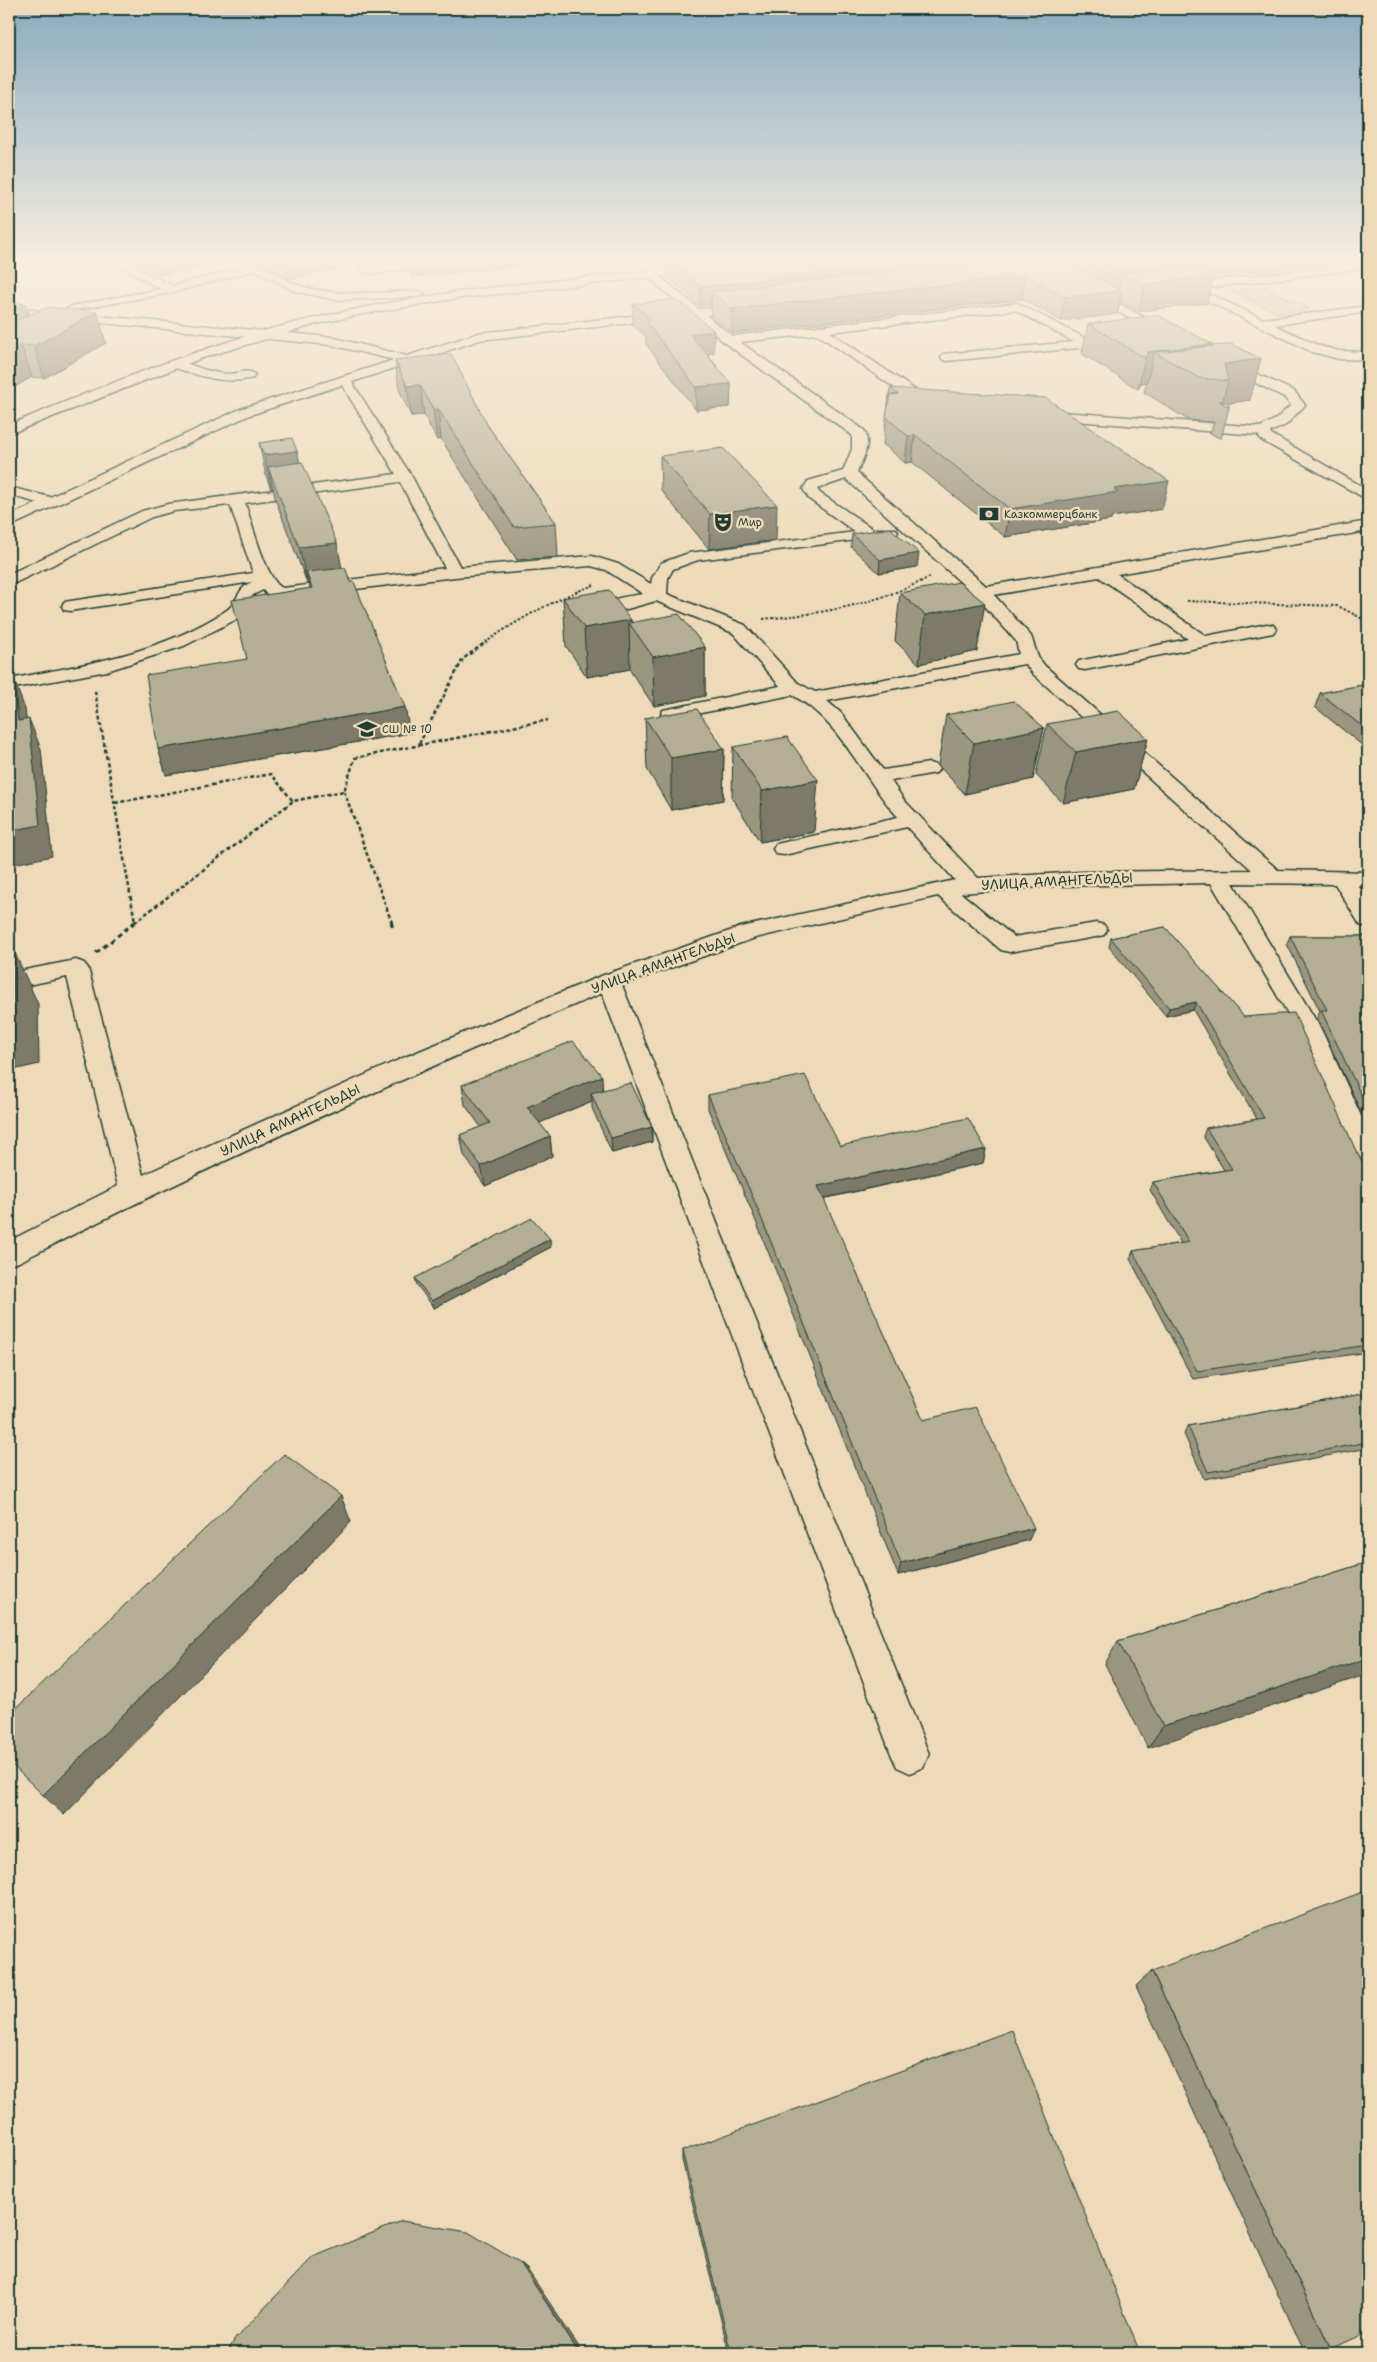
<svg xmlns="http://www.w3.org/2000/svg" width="1377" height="2362" font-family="'Shantell Sans',sans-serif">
<rect width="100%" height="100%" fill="#eedab8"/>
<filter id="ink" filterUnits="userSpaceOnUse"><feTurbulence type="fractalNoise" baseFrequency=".02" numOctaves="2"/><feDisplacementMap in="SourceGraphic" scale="10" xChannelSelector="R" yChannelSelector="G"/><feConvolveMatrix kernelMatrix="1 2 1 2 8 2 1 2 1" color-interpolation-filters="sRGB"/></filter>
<g filter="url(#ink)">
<path fill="#ccc1a2" stroke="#767f6b" d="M1264,287L1310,309L1277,313L1232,291Z"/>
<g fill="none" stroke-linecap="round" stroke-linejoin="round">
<defs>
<path id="minor" d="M104,257H118L172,286L247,266L234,257C261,257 278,280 304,287C341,297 380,292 419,291L425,294L419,297L336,300L294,291L255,270L171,293L68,311L66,309L72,306L160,289Z
M352,257H363L372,267L459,257H496L491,260L369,274L365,273Z
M652,257H662L666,267L658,275L699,309L751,305L753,307L747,310L706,315L732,336L1017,303L1089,340L1125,337L1127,340L1125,343L1121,344L947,361L943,360L941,357L943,354L1074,342L1015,310L830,332L933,402L943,403L945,406L938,410L925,409L817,334L740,342L864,430C872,444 862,460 857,473L986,586L1368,521V531L1117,574L1206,636L1267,624L1273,625L1276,629L1273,633L1085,670L1079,669L1076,665L1079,661L1188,639L1099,577L994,595L1031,636L1038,657L1045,666L1278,870L1368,872V886L1358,885L1368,902V927L1360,925L1335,884L1233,883L1321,1029L1368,1131V1170L1358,1167L1354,1160L1297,1029L1211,883L1054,886L961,893L1014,937L1096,923L1104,925L1107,930L1104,935L1096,937L1009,952L1001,950L938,896L755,938L622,985L929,1754L923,1767L910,1773L897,1767L891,1754L602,993C405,1077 210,1164 19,1262L9,1265V1241L118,1186L67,977L9,989V973L76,960L84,963L88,968L143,1175L405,1057L601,976L741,927L955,880L907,827L784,855L776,854L773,849L776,844L898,817C862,778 841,721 792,695L681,717L689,730L686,734H672L661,714L663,710L780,686L733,633L656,601L616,612V630L613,634H601C597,629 599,624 599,618C600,597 625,597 643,594L606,570L591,566L455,577L282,598L266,594L263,590L253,595L251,606L239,618L184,646L107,671L9,689V679C84,665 162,653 227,610C238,602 237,588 252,582L70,611L64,610L62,606L64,602L253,573L230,505L174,511L152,517L15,583L9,585V574L142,511L168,504L396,474L342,385L250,415L9,527V516L38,503L9,495V487L50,497L240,409L394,360L331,345L9,314V308L331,337L407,356L479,333L686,310L646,275L655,266ZM694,316L725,343L852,435V449L843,471L808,481L803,489L809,499L855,532L689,553L661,563L652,578L651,584L618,564L592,556L460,567L412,477L352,382L480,340ZM846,479L976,596L1016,641L1019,654L815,692L798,683L745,625L667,594L668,578L673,569L698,560L896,535L898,532L896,529H873L820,493L817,489ZM400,482L445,568L283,588C267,583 251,520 245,503ZM1025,664L1033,674L1252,870L1082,872L978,878L904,800L891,781L936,773L939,769L936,765L929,763L883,770L841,713L827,701Z
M1361,263L1368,266V273L1359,269L1199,289L1263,319L1368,306V312L1275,325L1320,346L1339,351L1368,352V360L1339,359L1312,352L1185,290L1176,291L1170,288L1176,285Z
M1086,287L1175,333L1177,336L1171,340L1167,339L1082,292L1080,290Z
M1223,358L1294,391L1305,405L1286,425L1270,432L1271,434L1368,490V500L1261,440L1258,435L1036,418L1029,414L1036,410L1260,427L1276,419L1291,405L1284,397L1219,365L1217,362L1219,359Z
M176,360C194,365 211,374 229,374C238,374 249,368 255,375L253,378C224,385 200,376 172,367L170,364L172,361Z"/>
<path id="major" d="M704,266L708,267V271L460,298L363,314L317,324L202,358L9,434V425C108,384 210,342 315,318C443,288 574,279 704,266Z"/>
</defs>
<use href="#minor" stroke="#1f3d34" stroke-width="3"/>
<use href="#major" stroke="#1f3d34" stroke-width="3"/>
<path stroke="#1f3d34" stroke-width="2" stroke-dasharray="2.5 2" stroke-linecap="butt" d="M1187,601L1338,606L1361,618L1368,619
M763,619C822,614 877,604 930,577
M485,643C518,619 556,599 594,585"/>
<path stroke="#1f3d34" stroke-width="2.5" stroke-dasharray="4 2.5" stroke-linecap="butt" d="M95,691L135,922L293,801
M419,744L463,659L487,641
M344,791L392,923
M115,803L271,774L293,801L344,791L355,758L548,720
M133,923L135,922"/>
<path stroke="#1f3d34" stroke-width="3" stroke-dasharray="5 4" stroke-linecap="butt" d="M391,922L394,930
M96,953L135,922"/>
<use href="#minor" fill="#eedab8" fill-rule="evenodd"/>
<use href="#major" fill="#eedab8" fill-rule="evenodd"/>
</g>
<path fill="#9b967f" stroke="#1f3d34" d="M125,257H234V260L161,275Z
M246,257H339L340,268L289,279L253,259Z
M398,257H601L412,277L408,271L406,261L401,262Z
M646,257H652V263Z
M664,257H1368V262L1362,260L1214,276L1207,303L1139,311L1120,302L1117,314L1061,321L1022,299L732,333L711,315V305L700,306L668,277V266Z
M9,302L26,304L29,315L97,312L106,343L44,378L32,377L9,390Z
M633,304L714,353L707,354L731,384L730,407L696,410L646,344V337L633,325Z
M1088,324L1212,344V346L1250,400L1228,403L1229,407L1221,439L1210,433L1214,422L1188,420L1144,392L1147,382L1141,383L1138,389L1082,354Z
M395,360L488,426L556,523L558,557L517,560L441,439L437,440L424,415L411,416L399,389Z
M890,388L1162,509L1112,517L1111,520L1005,537L912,462L905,463L883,444Z
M259,443L297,451L300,463L342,568L410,733L166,775L247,659L310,588L309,583H307L276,501L273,488L271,489L266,476Z
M660,456L776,540L709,549L661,490Z
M852,534L917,567L879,573L851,547Z
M900,593L977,651L919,664L895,641Z
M563,598L631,620L632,623L705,647V696L654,706L631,672L630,669L587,677L566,646Z
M1368,684V750L1315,707L1320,693Z
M946,715L1044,728L1033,779L965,794L938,765Z
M645,718L724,749L723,800L671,810L647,769Z
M1047,724L1148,738L1134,789L1063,803L1036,775Z
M733,747L814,832L760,842L732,798Z
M1165,927L1357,1153L1362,1161L1368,1163V1352L1193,1379L1130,1259L1133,1251L1181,1243L1150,1190L1153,1182L1224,1170L1203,1136L1206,1128L1257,1119L1193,1010L1166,1016L1109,947L1111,938Z
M1290,936H1368V1127L1317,1018L1320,1011L1287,944Z
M462,1085L603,1090L652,1127V1142L612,1153L592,1108V1101L539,1123L550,1136L552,1156L485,1186L464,1155L460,1135L481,1127L465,1105Z
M708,1095L840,1146L986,1149L983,1163L823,1199L923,1420L1029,1540L898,1575L753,1214L708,1109Z
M551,1247L434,1308L417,1285L415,1278Z
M1368,1393V1448L1204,1479L1184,1434L1188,1426Z
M1368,1562L1148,1748L1105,1664L1118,1641Z
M1152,1971L1331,2349L1304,2351L1136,1986Z
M682,2151L1140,2353H729L682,2160Z"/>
<path fill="#7e7a68" stroke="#1f3d34" d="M160,257H234V260L161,275L157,258Z
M309,257H339L340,268L289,279L286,262Z
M400,257H406V261L401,262Z
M408,257H601L412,277L409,259Z
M668,257H753L668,259V266Z
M966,257H1071L1070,264L711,292V305L700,306V287Z
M1222,257H1362V260L1214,276L1207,303L1139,311L1145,284L1122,273L1119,290L1100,292L1104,273L1171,263Z
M1026,276L1022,299L732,333V309Z
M1122,291L1117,314L1061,321L1065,297Z
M26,304L36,334L15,329L10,323L16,343L9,346V311Z
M97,312L106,343L44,378L34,346Z
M714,331V353L690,356V334Z
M1212,344L1205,375L1154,352L1147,382L1141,383L1138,389L1145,358L1148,352Z
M21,345L32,377L9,390V352Z
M1261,359L1250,400L1223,404L1222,403L1228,381L1224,364Z
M731,384L730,407L696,410V387Z
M420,385L424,415L411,416L407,386Z
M433,409H438L441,439L437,440Z
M915,435L912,462L905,463L908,436Z
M297,451L304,484L268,467L273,488L271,489L264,455Z
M1169,481L1162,509L1112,517L1111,520L1005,537L1010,509L1114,489Z
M777,505L776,540L709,549L710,514Z
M337,543L344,579L306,572L309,583H307L299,547Z
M919,553L917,567L879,573L880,560Z
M985,603L977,651L919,664L925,615Z
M631,620L632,627L629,623L630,669L587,677L584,628Z
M705,647V696L654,706L653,657Z
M14,680L25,709L30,751L18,721Z
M405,707L410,733L166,775L158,749Z
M29,719L41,749L52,856L9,865V831Z
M1044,728L1033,779L965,794L974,743Z
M1148,738L1134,789L1063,803L1076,752Z
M724,749L723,800L671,810V758Z
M818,780L814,832L760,842L762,791Z
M14,951L38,1004L39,1064L9,1071V1012Z
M1196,1002L1193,1010L1166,1016L1169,1008Z
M602,1076L603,1096L591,1093L592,1101L530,1127L527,1107Z
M652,1127V1142L612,1153L611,1138Z
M550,1136L552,1156L485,1186L481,1166Z
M986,1149L983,1163L816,1200L818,1186Z
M550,1239L551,1247L434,1308L432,1301Z
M341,1496L351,1522L64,1815L43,1795Z
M1034,1528L1029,1540L898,1575L901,1563Z
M1368,1658V1674L1148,1748L1163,1726Z
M521,2264L527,2269L583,2353H579Z"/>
<path fill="#b4af94" stroke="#1f3d34" d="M278,257H309L286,262Z
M408,257H422L409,259Z
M683,257H966L700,287L668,259Z
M1022,257H1058L1122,291L1065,297L1026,276L732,309L711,292Z
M1074,257H1222L1171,263L1175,265L1104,273Z
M1191,265L1214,276L1145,284L1122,273Z
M677,299L714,331L690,334L731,384L696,387L646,322L650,319L633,304Z
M9,302L26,304L9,311Z
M48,307L97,312L34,346L21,345L9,352V332L15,329L10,323Z
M1157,315L1212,344L1148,352L1145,358L1088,324Z
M1232,344L1261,359L1224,364L1228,381L1199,378L1154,352Z
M451,354L488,426L556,523L514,527L438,409H433L420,385L407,386L395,360Z
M890,388L1046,398L1169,481L1114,489L1118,492L1010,509L915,435L908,436L886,417L890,395L898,394Z
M1219,401L1228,402L1229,407Z
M292,438L297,451L264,455L259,443Z
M723,448L777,505L710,514L660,456Z
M302,462L337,543L299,547L268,467Z
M890,528L919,553L880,560L852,534Z
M345,568L351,582H354L405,707L158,749L146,675L247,659L232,600L312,588L306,572Z
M959,582L985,603L925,615L900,593Z
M609,590L631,620L584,628L563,598Z
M679,614L705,647L653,657L629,623Z
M14,680L18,721L29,719L40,825L9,831V681Z
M1368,684V731L1320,693Z
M1014,701L1044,728L974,743L946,715Z
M697,709L724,749L671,758L645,718Z
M1118,711L1148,738L1076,752L1047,724Z
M787,737L818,780L762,791L733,747Z
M1165,927L1244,1017L1294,1013L1357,1153L1362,1161L1368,1163V1345L1197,1371L1133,1251L1189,1242L1153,1182L1232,1169L1206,1128L1264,1118L1196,1002L1169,1008L1111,938Z
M1290,936H1368V1110L1321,1010H1327Z
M14,951L13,1011L9,1012V952Z
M573,1041L602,1076L527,1107L550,1136L481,1166L460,1135L490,1123L462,1085Z
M805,1075L840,1146L968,1118L986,1149L818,1186L923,1420L976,1407L1034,1528L901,1563L754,1200L708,1095Z
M631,1083L652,1127L611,1138L591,1093Z
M532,1218L550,1239L432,1301L415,1278Z
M1368,1393V1442L1208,1472L1188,1426Z
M284,1454L341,1496L43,1795L9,1762V1715Z
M1368,1562V1658L1163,1726L1118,1641Z
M1368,1890V2332L1331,2349L1152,1971Z
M1012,2030L1140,2353H731L682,2151Z
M402,2221L468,2232L521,2264L579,2353H227L235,2339L313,2257Z"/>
</g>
<linearGradient id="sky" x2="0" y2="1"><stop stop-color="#89aac0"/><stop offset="0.44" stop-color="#f7eedf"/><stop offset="1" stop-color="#f7eedf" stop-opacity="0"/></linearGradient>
<rect width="1377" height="588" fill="url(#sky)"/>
<defs>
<symbol id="bank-bare" viewBox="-9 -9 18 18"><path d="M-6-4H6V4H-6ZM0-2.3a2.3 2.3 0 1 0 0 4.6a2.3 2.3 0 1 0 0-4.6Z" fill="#1f3d34" stroke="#eedab8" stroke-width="2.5" paint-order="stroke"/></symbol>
<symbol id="theatre-bare" viewBox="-9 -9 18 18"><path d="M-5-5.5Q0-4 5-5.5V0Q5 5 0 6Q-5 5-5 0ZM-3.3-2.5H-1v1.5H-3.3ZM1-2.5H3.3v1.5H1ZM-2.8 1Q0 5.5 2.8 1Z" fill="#1f3d34" stroke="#eedab8" stroke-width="2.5" paint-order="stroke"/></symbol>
<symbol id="school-bare" viewBox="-9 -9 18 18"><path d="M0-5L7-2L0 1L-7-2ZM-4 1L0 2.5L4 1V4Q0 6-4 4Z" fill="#1f3d34" stroke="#eedab8" stroke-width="2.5" paint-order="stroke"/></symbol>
</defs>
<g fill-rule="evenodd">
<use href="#bank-bare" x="975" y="500" width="28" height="28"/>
<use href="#theatre-bare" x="709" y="508" width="28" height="28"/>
<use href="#school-bare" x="353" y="715" width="28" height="28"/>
</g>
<g text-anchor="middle" stroke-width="5" stroke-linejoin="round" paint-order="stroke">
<g font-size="11" fill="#1f3d34" stroke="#eedab8" text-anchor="start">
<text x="1004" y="518">Казкоммерцбанк</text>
<text x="738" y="526">Мир</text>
<text x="382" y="733">СШ № 10</text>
</g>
<g font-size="14" fill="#1f3d34" stroke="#eedab8">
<text transform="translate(1057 881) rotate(-3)" y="5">УЛИЦА АМАНГЕЛЬДЫ</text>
<text transform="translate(663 963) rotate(-20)" y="5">УЛИЦА АМАНГЕЛЬДЫ</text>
<text transform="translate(290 1120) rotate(-25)" y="5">УЛИЦА АМАНГЕЛЬДЫ</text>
</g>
</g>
<rect width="1377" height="2362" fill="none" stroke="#eedab8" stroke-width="30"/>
<rect x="15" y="15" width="1347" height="2332" fill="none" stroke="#1f3d34" stroke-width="2" filter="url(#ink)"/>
</svg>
